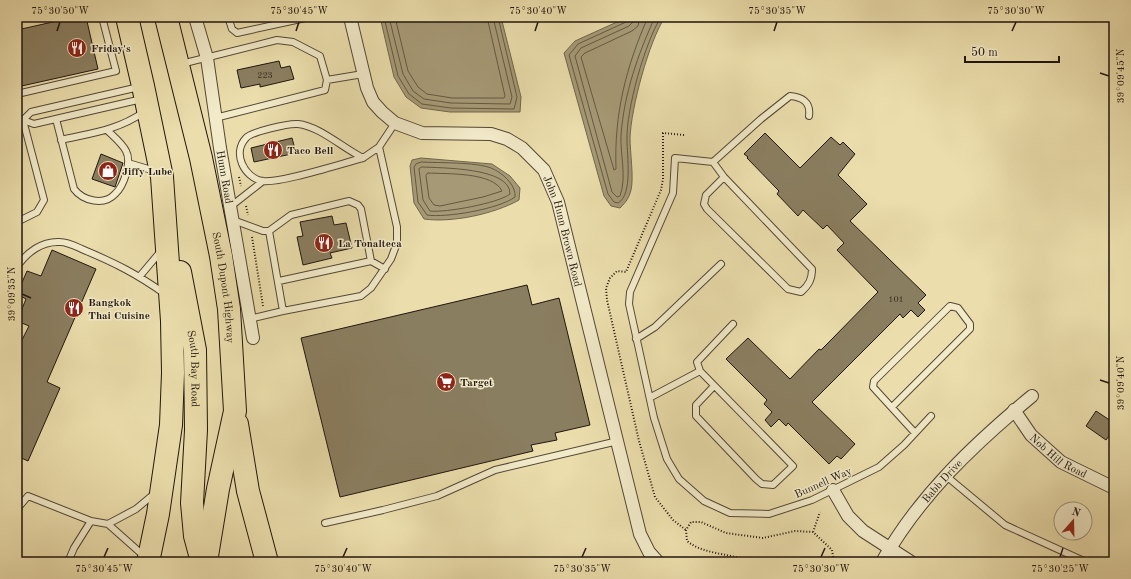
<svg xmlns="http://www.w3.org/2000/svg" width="1131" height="579" font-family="'Old Standard TT',serif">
<rect width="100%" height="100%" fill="#ebdeac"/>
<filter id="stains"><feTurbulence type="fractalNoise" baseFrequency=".005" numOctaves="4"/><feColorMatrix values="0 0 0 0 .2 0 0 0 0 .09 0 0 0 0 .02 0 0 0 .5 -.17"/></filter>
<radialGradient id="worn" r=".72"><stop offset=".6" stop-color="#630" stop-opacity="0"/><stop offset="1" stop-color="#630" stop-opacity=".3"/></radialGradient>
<path fill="#a69a76" stroke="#70654c" d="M380,17H501L521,97L520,112H450L421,108L406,97L394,77Z
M628,17H665C649,41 631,108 630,138C630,152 634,178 631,190C629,198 626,202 620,208L611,206L604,196L564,53L575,41Z
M421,158L492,164L510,176L520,188L519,200C494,214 452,223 424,219L414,203L410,166L412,160Z"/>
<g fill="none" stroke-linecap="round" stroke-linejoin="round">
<path stroke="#635842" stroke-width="1" d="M384,17L398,76L409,94L422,104L451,108L514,109L517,97L498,17
M389,17L403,74L413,91L424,99L451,103L510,104L512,97L493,17
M395,17L408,71L418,87L427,94L452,98H504L505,96L487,17
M629,17L626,22L578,44L569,55L608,194L614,202L618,203C633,195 627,155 627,140C626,110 645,42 661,17
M634,17L633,22L629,26L581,48L575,56L612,192L617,197L620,196C627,177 620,155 621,135C624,94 638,54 655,17
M640,17L638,26L632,31L585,53L581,57L614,170L616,169C614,114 626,67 648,17
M422,162C438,163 476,162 491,168C503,173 516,185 515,197C499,209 446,218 427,215L418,202L414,167L416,164Z
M422,167C439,168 511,167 510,194C499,203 445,213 430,211L423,200L419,169Z
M428,173C447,174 493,172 502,191L483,197L440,206L434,205L429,198L426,176Z"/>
</g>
<path fill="#8a7e60" stroke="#20150e" d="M75,17H86L98,69L17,87V30Z
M279,61L281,68L290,66L294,79L260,87V84L241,88L237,70Z
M765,133L800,168L831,137L840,145L843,142L855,154L838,175L867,204L850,221L926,295L918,303L925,310L918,317L911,310L903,318L900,314L812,402L855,444L841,459L837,456L829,464L788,423L786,426L779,419L771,427L765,420L772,412L764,404L767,400L726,359L748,338L790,379L819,349L821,350L830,341L878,292L837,250L844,243L827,225L823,229L803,210L798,216L777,194L779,191L747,158L748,157L744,154Z
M292,138L296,153L254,162L251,148Z
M101,154L123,163L115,187L92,179Z
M332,216L334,225L346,223L352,248L330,253L332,258L303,265L297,237L303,236L300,222Z
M52,250L96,269L47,382L60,388L28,461L17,456V343L20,344L29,326L17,321L26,299L17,294L27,271L41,276Z
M527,285L532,305L559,298L590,425L555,433L557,440L531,445L533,451L340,497L301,338Z
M1096,411L1114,423V429L1106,440L1086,426Z"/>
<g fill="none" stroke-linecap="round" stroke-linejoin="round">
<defs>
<path id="lane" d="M228,17L232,29L237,33L310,17
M181,64L277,40L293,42L320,56L327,80L325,90L215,118
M327,80L363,74
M17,94L116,71L102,17
M809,116C811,102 802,97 790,96L761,119L713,162L675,158L673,193L630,292L629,304L654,418L667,459L679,479L704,501L730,513L769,514L812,500L879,467L904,445L931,416
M56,119L74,189C83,201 104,206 115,194C124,186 132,162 126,151C122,143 113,136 107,130
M23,120L31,112L139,87
M17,122L23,120L34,124L142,99
M61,140C92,133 118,130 144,112
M379,147L397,227V243L391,259L371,288L361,296L283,311L269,231L291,215L349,201L358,205L361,209L371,261L385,269
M363,158C343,163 279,184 262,181C244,177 232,153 246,138C251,132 289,123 298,124C319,126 343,148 363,158L379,147L395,123
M713,162L724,177L812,269C812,279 809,285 801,292L788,289L707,209L704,204L706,195L724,177
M128,163L155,171
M230,207L263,181
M233,220L263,231H269
M17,222L37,212L44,200L23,120
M17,267C27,252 42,241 60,242C68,242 77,247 84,250C115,263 137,274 165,294
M140,276L161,251
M279,281L371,261
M249,319L283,311
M636,339L655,327L721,264
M700,371L697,362L733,324
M651,397L700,371L793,466L773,485L762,484L756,479L696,416V405L714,386
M892,407L970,329V324L958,308L950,306L874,381L873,387L915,433
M945,475L1005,525L1086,562
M17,509L28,496L91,521
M325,523L383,510L437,496L495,470L618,441
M144,556L108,524L136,509L154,494
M68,562L74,548L91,521L108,524"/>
<g id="street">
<path id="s1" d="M195,17L207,58L220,148L253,338"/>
<path id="s2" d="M350,17L367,88L373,102L382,112L395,123L422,133L491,134L507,139L522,148L544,170L558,202L640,534L649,552L658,562"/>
<path id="s3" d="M1014,410L1031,435L1061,462L1114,488"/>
<path d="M833,490L848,516L863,531L911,562"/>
<path id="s4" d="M882,562C919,496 974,444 1032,396"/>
</g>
<g id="highway">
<path d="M127,17L143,86L162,177L172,321L173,373L171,425L158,514L148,562"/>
<path id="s5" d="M166,17L201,158L221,256L229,309L235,411L218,489L206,562"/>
<path id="s6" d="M180,272L195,350L196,430L192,503L195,536L202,562"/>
<path d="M237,424L248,491L267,562"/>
</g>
</defs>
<use href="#lane" stroke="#534736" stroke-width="8"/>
<use href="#street" stroke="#534736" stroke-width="14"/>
<use href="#highway" stroke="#20150e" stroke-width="24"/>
<path stroke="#20150e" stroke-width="2" stroke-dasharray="1 2" stroke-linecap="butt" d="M684,135L663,133V179L661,190L626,272L617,271L610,278L606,288L607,300L639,441L655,497L673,520L686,530
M239,177L241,186
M246,206L248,215
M252,237L263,306
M813,532L820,512
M751,562C731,553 704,555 687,541L686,530L691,522H701L726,533L763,538L795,531L813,532L832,550L834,562"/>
<use href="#lane" stroke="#f2eac9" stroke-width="6"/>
<use href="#street" stroke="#f2eac9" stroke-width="12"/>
<use href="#highway" stroke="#ebdeac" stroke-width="22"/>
</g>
<path fill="none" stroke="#20150e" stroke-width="1.5" d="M57,31L60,22M296,31L299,22M535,31L538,22M774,31L777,22M1012,31L1016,22M1100,73L1109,76M22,294L31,298M1100,380L1109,383M104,557L108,548M343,557L347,548M582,557L586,548M821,557L825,548M1060,557L1063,548"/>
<defs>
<symbol id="restaurant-disc" viewBox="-11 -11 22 22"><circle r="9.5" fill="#8f2418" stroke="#f2eac9"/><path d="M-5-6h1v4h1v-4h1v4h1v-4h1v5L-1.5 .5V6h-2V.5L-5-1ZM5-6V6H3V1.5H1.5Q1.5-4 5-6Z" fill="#fff"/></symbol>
<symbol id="shop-disc" viewBox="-11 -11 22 22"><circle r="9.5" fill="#8f2418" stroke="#f2eac9"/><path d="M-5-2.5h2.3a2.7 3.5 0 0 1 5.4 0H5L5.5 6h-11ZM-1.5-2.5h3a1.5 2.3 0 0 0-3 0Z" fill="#fff"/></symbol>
<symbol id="supermarket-disc" viewBox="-11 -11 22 22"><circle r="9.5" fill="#8f2418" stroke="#f2eac9"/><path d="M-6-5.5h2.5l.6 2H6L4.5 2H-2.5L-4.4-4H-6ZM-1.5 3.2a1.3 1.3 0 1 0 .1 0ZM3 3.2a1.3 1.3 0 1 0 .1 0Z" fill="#fff"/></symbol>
</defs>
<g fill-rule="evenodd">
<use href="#restaurant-disc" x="66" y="37" width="22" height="22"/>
<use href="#restaurant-disc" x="262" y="139" width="22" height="22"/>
<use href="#shop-disc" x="97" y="160" width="22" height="22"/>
<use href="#restaurant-disc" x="313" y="232" width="22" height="22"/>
<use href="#restaurant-disc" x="63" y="297" width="22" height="22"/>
<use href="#supermarket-disc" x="435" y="371" width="22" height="22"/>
</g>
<g text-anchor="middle" stroke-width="3" stroke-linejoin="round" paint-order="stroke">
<g font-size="9" fill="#3a2f22">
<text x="265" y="78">223</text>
<text x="896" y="302">101</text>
</g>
<g font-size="11" font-weight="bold" fill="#20150e" stroke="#f2eac9" text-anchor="start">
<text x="91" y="52">Friday's</text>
<text x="287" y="154">Taco Bell</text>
<text x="122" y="175">Jiffy Lube</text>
<text x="338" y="247">La Tonalteca</text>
<text x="88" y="306">Bangkok<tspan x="88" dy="13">Thai Cuisine</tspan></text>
<text x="460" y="386">Target</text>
</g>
<g font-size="11" fill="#20150e" stroke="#f2eac9">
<text dy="4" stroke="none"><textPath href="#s1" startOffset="163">Hunn Road</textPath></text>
<text dy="4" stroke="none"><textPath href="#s2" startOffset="346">John Hunn Brown Road</textPath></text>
<text dy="4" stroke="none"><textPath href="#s5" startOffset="277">South Dupont Highway</textPath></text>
<text dy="4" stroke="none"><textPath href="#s6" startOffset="98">South Bay Road</textPath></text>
<text dy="4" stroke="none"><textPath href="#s3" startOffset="65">Nob Hill Road</textPath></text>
<text dy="4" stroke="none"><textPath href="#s4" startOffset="101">Babb Drive</textPath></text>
<text transform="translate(823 482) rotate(-24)" y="4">Bunnell Way</text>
</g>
</g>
<rect width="1131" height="579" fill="none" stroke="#ebdeac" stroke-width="44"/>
<g transform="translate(1073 521) rotate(20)"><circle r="19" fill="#f2eac9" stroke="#9e957e"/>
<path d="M0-3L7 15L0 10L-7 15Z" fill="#8f2418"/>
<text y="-6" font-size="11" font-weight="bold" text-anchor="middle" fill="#20150e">N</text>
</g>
<path d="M965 56v6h94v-6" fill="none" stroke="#20150e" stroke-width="2"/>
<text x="971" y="56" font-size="12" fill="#20150e" stroke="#f2eac9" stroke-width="3" paint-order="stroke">50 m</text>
<rect x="22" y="22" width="1087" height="535" fill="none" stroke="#20150e" stroke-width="1.5"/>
<g font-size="10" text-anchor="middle" fill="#20150e">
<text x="60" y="14">75°30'50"W</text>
<text x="299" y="14">75°30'45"W</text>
<text x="538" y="14">75°30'40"W</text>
<text x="777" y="14">75°30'35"W</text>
<text x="1016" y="14">75°30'30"W</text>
<text transform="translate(1120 76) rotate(-90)" y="4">39°09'45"N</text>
<text transform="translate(11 294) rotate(-90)" y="4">39°09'35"N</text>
<text transform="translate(1120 383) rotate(-90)" y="4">39°09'40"N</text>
<text x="104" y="572">75°30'45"W</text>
<text x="343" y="572">75°30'40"W</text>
<text x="582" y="572">75°30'35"W</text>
<text x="821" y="572">75°30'30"W</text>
<text x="1060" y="572">75°30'25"W</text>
</g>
<rect width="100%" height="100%" filter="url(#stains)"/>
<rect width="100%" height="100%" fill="url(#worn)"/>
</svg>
